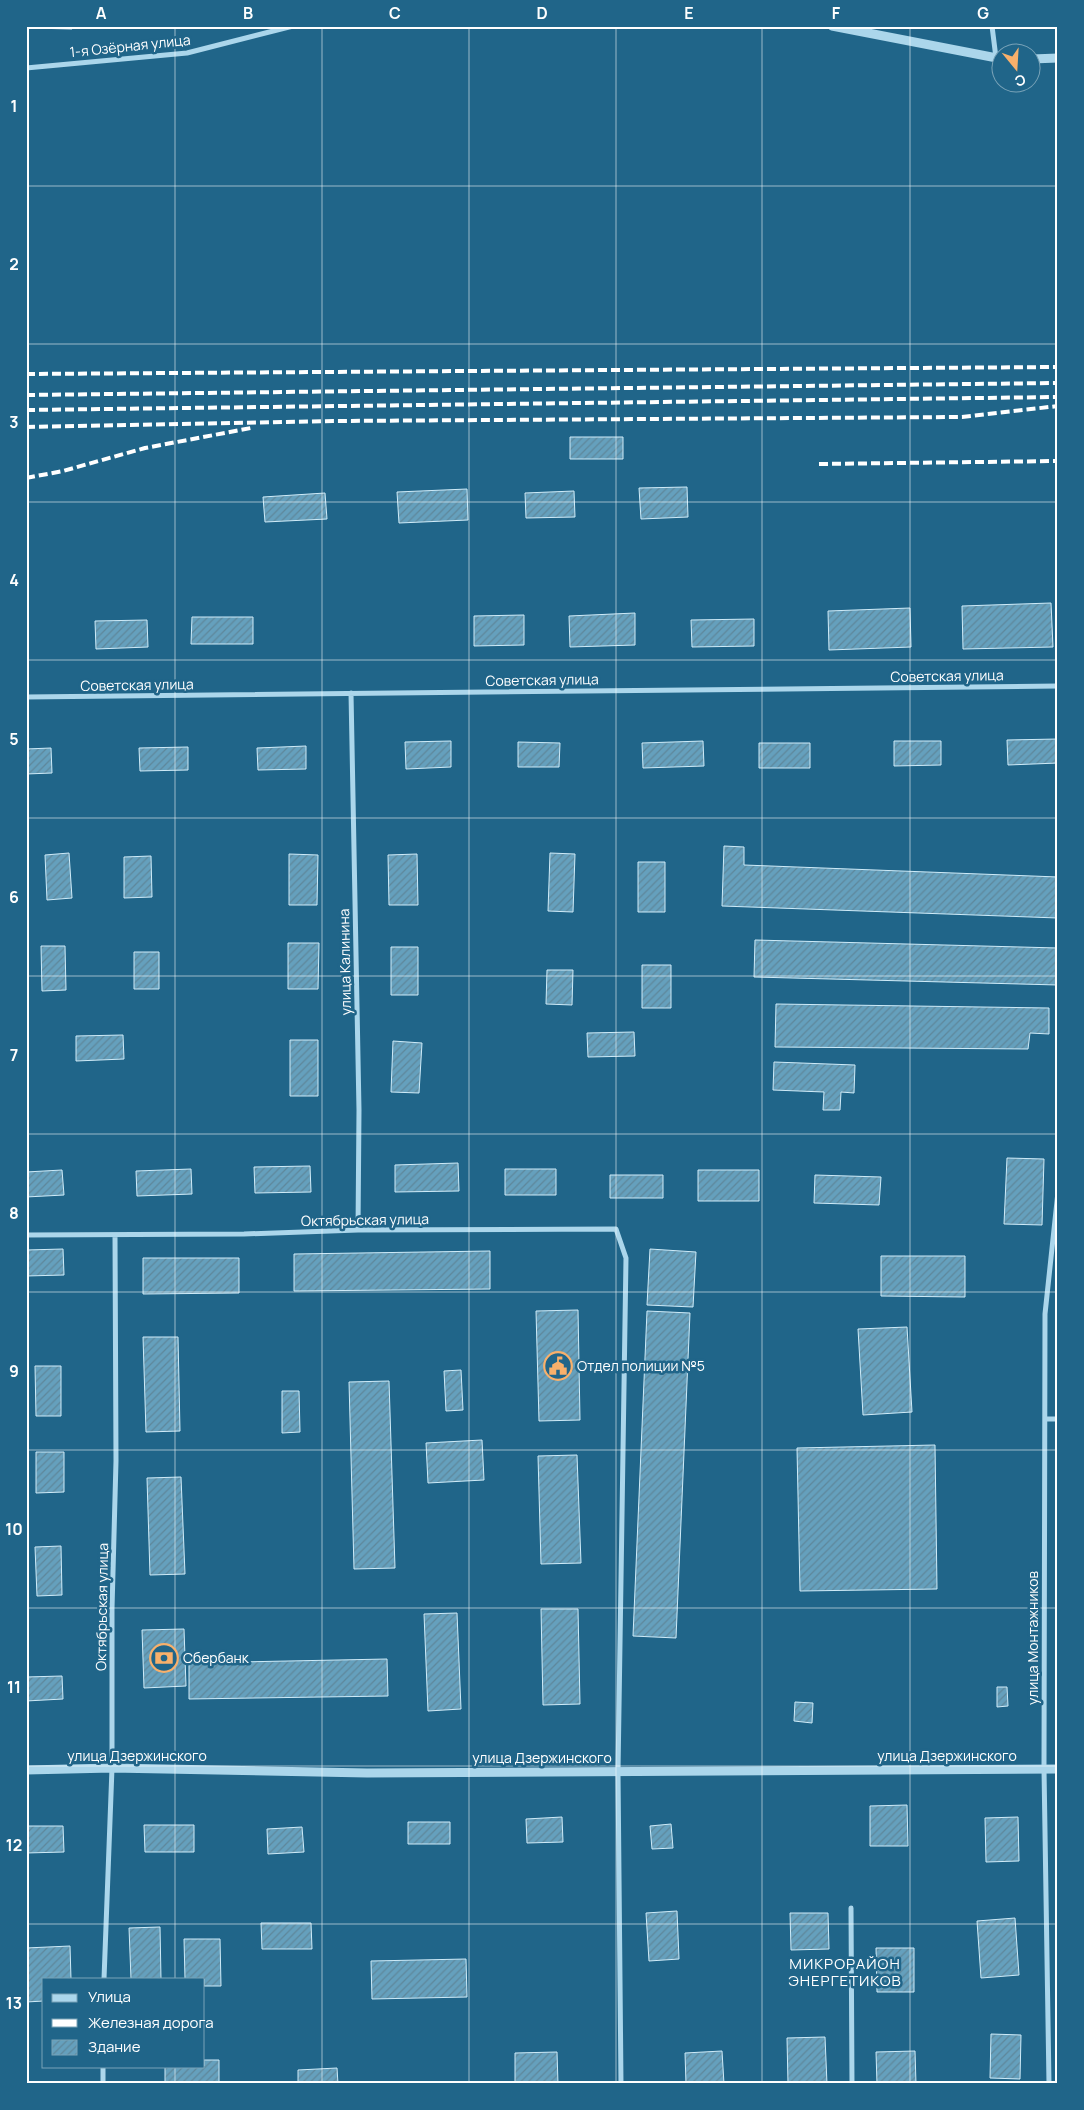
<svg xmlns="http://www.w3.org/2000/svg" width="1084" height="2110" font-family="Manrope,sans-serif">
<defs>
<pattern id="building-hatch" width="6" height="6" patternUnits="userSpaceOnUse" patternTransform="scale(1.25)"><rect width="6" height="6" fill="#65a0bd"/><path d="M-1 1l2-2M0 6l6-6M5 7l2-2" fill="none" stroke="#5e879b"/></pattern>
</defs>
<rect width="100%" height="100%" fill="#206589"/>
<path fill="url(#building-hatch)" stroke="#cfebf8" d="M31,26H72V29L31,28Z
M570,437H623V459H570Z
M687,487L688,517L641,519L639,488Z
M467,489L468,520L399,523L397,492Z
M574,491L575,517L526,518L525,493Z
M325,493L327,519L265,522L263,497Z
M1051,603L1053,647L963,649L962,606Z
M910,608L911,647L829,650L828,611Z
M635,613V645L570,647L569,616Z
M524,615V645L474,646V616Z
M192,617H253V644H191Z
M754,619V646L692,647L691,620Z
M147,620L148,647L96,649L95,621Z
M1058,739V763L1008,765L1007,740Z
M451,741V767L406,769L405,742Z
M703,741L704,766L643,768L642,743Z
M894,741H941V765L894,766Z
M518,742L560,743L559,767H518Z
M759,743H810V768H759Z
M306,746V769L258,770L257,748Z
M188,747V770L140,771L139,748Z
M51,748L52,773L26,774V749Z
M724,846L744,847V865L1058,877V918L722,906Z
M69,853L72,898L47,900L45,855Z
M550,853L575,854L573,912L548,911Z
M289,854L318,855L317,905H289Z
M417,854L418,905H389L388,855Z
M151,856L152,897L124,898V857Z
M638,862H665V912H638Z
M755,940L1058,948V985L754,977Z
M288,943H319L318,989H288Z
M41,946H65L66,990L42,991Z
M391,947H418V995H391Z
M134,952H159V989H134Z
M642,965H671V1008H642Z
M547,970H573L572,1005L546,1004Z
M776,1004L1049,1008V1034L1030,1033L1028,1049L775,1047Z
M634,1032L635,1056L588,1057L587,1033Z
M123,1035L124,1059L76,1061V1036Z
M290,1040H318V1096H290Z
M393,1041L422,1043L419,1093L391,1092Z
M774,1062L855,1065L854,1093L841,1092L840,1110H823L824,1092L773,1090Z
M1007,1158L1044,1159L1042,1225L1004,1224Z
M458,1163L459,1191L395,1192V1165Z
M310,1166L311,1192L255,1193L254,1167Z
M191,1169L192,1194L137,1196L136,1171Z
M505,1169H556V1195H505Z
M62,1170L64,1195L26,1197V1172Z
M698,1170H759V1201H698Z
M610,1175H663V1198H610Z
M815,1175L881,1177L879,1205L814,1203Z
M63,1249L64,1275L26,1276V1250Z
M650,1249L696,1252L693,1307L647,1305Z
M490,1251V1289L294,1291V1254Z
M881,1256H965V1297L881,1296Z
M143,1258H239V1293L143,1294Z
M578,1310L580,1420L539,1421L536,1311Z
M647,1311L690,1313L676,1638L633,1636Z
M907,1327L912,1412L863,1415L858,1329Z
M143,1337H178L180,1431L146,1432Z
M35,1366H61V1416H36Z
M461,1370L463,1410L446,1411L444,1371Z
M389,1381L395,1568L354,1569L349,1382Z
M282,1391H299L300,1432L282,1433Z
M482,1440L484,1480L428,1483L426,1443Z
M935,1445L937,1589L800,1591L797,1448Z
M36,1452H64V1492L36,1493Z
M577,1455L581,1563L541,1564L538,1456Z
M181,1477L185,1574L150,1575L147,1478Z
M61,1546L62,1595L37,1596L35,1547Z
M541,1609H578L580,1704L543,1705Z
M457,1613L461,1709L428,1711L424,1614Z
M184,1629L186,1686L144,1688L142,1630Z
M387,1659L388,1696L189,1699V1663Z
M62,1676L63,1699L26,1701V1677Z
M997,1687H1007L1008,1706L997,1707Z
M795,1702L813,1703L812,1723L794,1721Z
M907,1805L908,1846H870V1806Z
M562,1817L563,1842L527,1843L526,1819Z
M1018,1817L1019,1861L986,1862L985,1818Z
M408,1822H450V1844H408Z
M671,1824L673,1848L652,1849L650,1826Z
M144,1825H194V1852H145Z
M26,1826H63L64,1852L26,1853Z
M302,1827L304,1852L268,1854L267,1829Z
M677,1911L679,1959L649,1961L646,1913Z
M790,1913H828L829,1949L791,1950Z
M1015,1918L1019,1975L981,1978L977,1921Z
M261,1923H311L312,1949H262Z
M160,1927L161,1979H131L129,1928Z
M184,1939H220L221,1986H204V1979H185Z
M70,1946L71,1979H44V2001L26,2002V1948Z
M876,1948H914V1992H877Z
M466,1959L467,1997L372,1999L371,1961Z
M991,2034L1021,2035L1020,2079L990,2078Z
M825,2037L827,2084H788L787,2038Z
M722,2051L724,2084H686L685,2053Z
M915,2051L916,2084H877L876,2052Z
M557,2052L558,2084H515V2053Z
M204,2060H219V2084H165V2066H204Z
M337,2068L338,2084H298V2070Z"/>
<g fill="none" stroke-linecap="round" stroke-linejoin="round">
<path stroke="#abd6eb" stroke-width="5" d="M992,26L996,58
M26,68L187,53L293,26
M351,693L359,1110L358,1230
M26,697L1058,686
M1058,1192L1045,1314L1044,1769L1049,2084H1058
M26,1235L244,1234L358,1230L616,1229L626,1258L618,1772L621,2084
M1045,1419H1058
M851,1908L852,2084
M104,1979L112,1768V1609L116,1461L115,1235
M103,2066V2084"/>
<path stroke="#abd6eb" stroke-width="9" d="M832,26L1002,59
M1032,59L1058,58
M26,1770L112,1768L367,1773L1058,1769"/>
<path stroke="#fff" stroke-width="4" stroke-dasharray="9 4" stroke-linecap="butt" d="M26,374L1058,367
M26,395L1058,383
M26,410L1058,397
M26,427L333,421L962,417L1058,406
M819,464L1058,461
M26,478L63,471L145,448L251,428"/>
</g>
<path fill="none" stroke="#fff" stroke-width="1" stroke-opacity="0.55" d="M175,26V1979M322,26V2084M469,26V2084M616,26V2084M762,26V2084M910,26V2084M26,186H1058M26,344H1058M26,502H1058M26,660H1058M26,818H1058M26,976H1058M26,1134H1058M26,1292H1058M26,1450H1058M26,1608H1058M26,1766H1058M26,1924H1058M175,2066V2084"/>
<defs>
<symbol id="civic-ring" viewBox="-11 -11 22 22"><circle r="9.5" fill="#206589" stroke="#f8b06b" stroke-width="1.5"/><path d="M-.6-6.5H3V-4.5H.6V-3L4-1V1h2V6H-6V1h2V-1L-.6-3ZM-1.2 2.5V6h2.4V2.5Z" fill="#f8b06b"/></symbol>
<symbol id="bank-ring" viewBox="-11 -11 22 22"><circle r="9.5" fill="#206589" stroke="#f8b06b" stroke-width="1.5"/><path d="M-6-4H6V4H-6ZM0-2.3a2.3 2.3 0 1 0 0 4.6a2.3 2.3 0 1 0 0-4.6Z" fill="#f8b06b"/></symbol>
</defs>
<g fill-rule="evenodd">
<use href="#civic-ring" x="542" y="1350" width="32" height="32"/>
<use href="#bank-ring" x="148" y="1642" width="32" height="32"/>
</g>
<g text-anchor="middle" stroke-width="5" stroke-linejoin="round" paint-order="stroke">
<g font-size="14" fill="#fff" stroke="#206589">
<text transform="translate(130 46) rotate(-6)" y="5">1-я Озёрная улица</text>
<text transform="translate(947 676) rotate(-1)" y="5">Советская улица</text>
<text transform="translate(542 680) rotate(-1)" y="5">Советская улица</text>
<text transform="translate(137 685) rotate(-1)" y="5">Советская улица</text>
<text transform="translate(345 962) rotate(-91)" y="5">улица Калинина</text>
<text transform="translate(365 1220) rotate(-1)" y="5">Октябрьская улица</text>
<text transform="translate(102 1607) rotate(-89)" y="5">Октябрьская улица</text>
<text transform="translate(1033 1638) rotate(-90)" y="5">улица Монтажников</text>
<text x="137" y="1761">улица Дзержинского</text>
<text x="947" y="1761">улица Дзержинского</text>
<text x="542" y="1763">улица Дзержинского</text>
</g>
<g font-size="14" fill="#fff" stroke="#206589" text-anchor="start">
<text x="577" y="1371">Отдел полиции №5</text>
<text x="183" y="1663">Сбербанк</text>
</g>
<g font-size="15" letter-spacing="1" fill="#fff" stroke="#206589">
<text x="845" y="1969">МИКРОРАЙОН<tspan x="845" dy="17">ЭНЕРГЕТИКОВ</tspan></text>
</g>
</g>
<rect width="1084" height="2110" fill="none" stroke="#206589" stroke-width="55"/>
<rect x="42" y="1978" width="162" height="90" fill="#206589" stroke="#79a3b8"/>
<rect x="52" y="1994" width="25" height="8" fill="#abd6eb" stroke="#79a3b8"/>
<text x="88" y="2002" font-size="15" fill="#ffffff">Улица</text>
<rect x="52" y="2019" width="25" height="8" fill="#ffffff" stroke="#79a3b8"/>
<text x="88" y="2028" font-size="15" fill="#ffffff">Железная дорога</text>
<rect x="52" y="2040" width="25" height="15" fill="url(#building-hatch)" stroke="#79a3b8"/>
<text x="88" y="2052" font-size="15" fill="#ffffff">Здание</text>
<g transform="translate(1016 68) rotate(162)"><circle r="24" fill="#206589" stroke="#79a3b8"/>
<path d="M0-4L9 19L0 12L-9 19Z" fill="#f8b06b"/>
<text y="-8" font-size="14" font-weight="bold" text-anchor="middle" fill="#ffffff">С</text>
</g>
<rect x="28" y="28" width="1028" height="2054" fill="none" stroke="#fff" stroke-width="2"/>
<g font-size="16" text-anchor="middle" font-weight="bold" fill="#fff">
<text x="101" y="19">A</text>
<text x="248" y="19">B</text>
<text x="395" y="19">C</text>
<text x="542" y="19">D</text>
<text x="689" y="19">E</text>
<text x="836" y="19">F</text>
<text x="983" y="19">G</text>
<text x="14" y="112">1</text>
<text x="14" y="270">2</text>
<text x="14" y="428">3</text>
<text x="14" y="586">4</text>
<text x="14" y="745">5</text>
<text x="14" y="903">6</text>
<text x="14" y="1061">7</text>
<text x="14" y="1219">8</text>
<text x="14" y="1377">9</text>
<text x="14" y="1535">10</text>
<text x="14" y="1693">11</text>
<text x="14" y="1851">12</text>
<text x="14" y="2009">13</text>
</g>
</svg>
